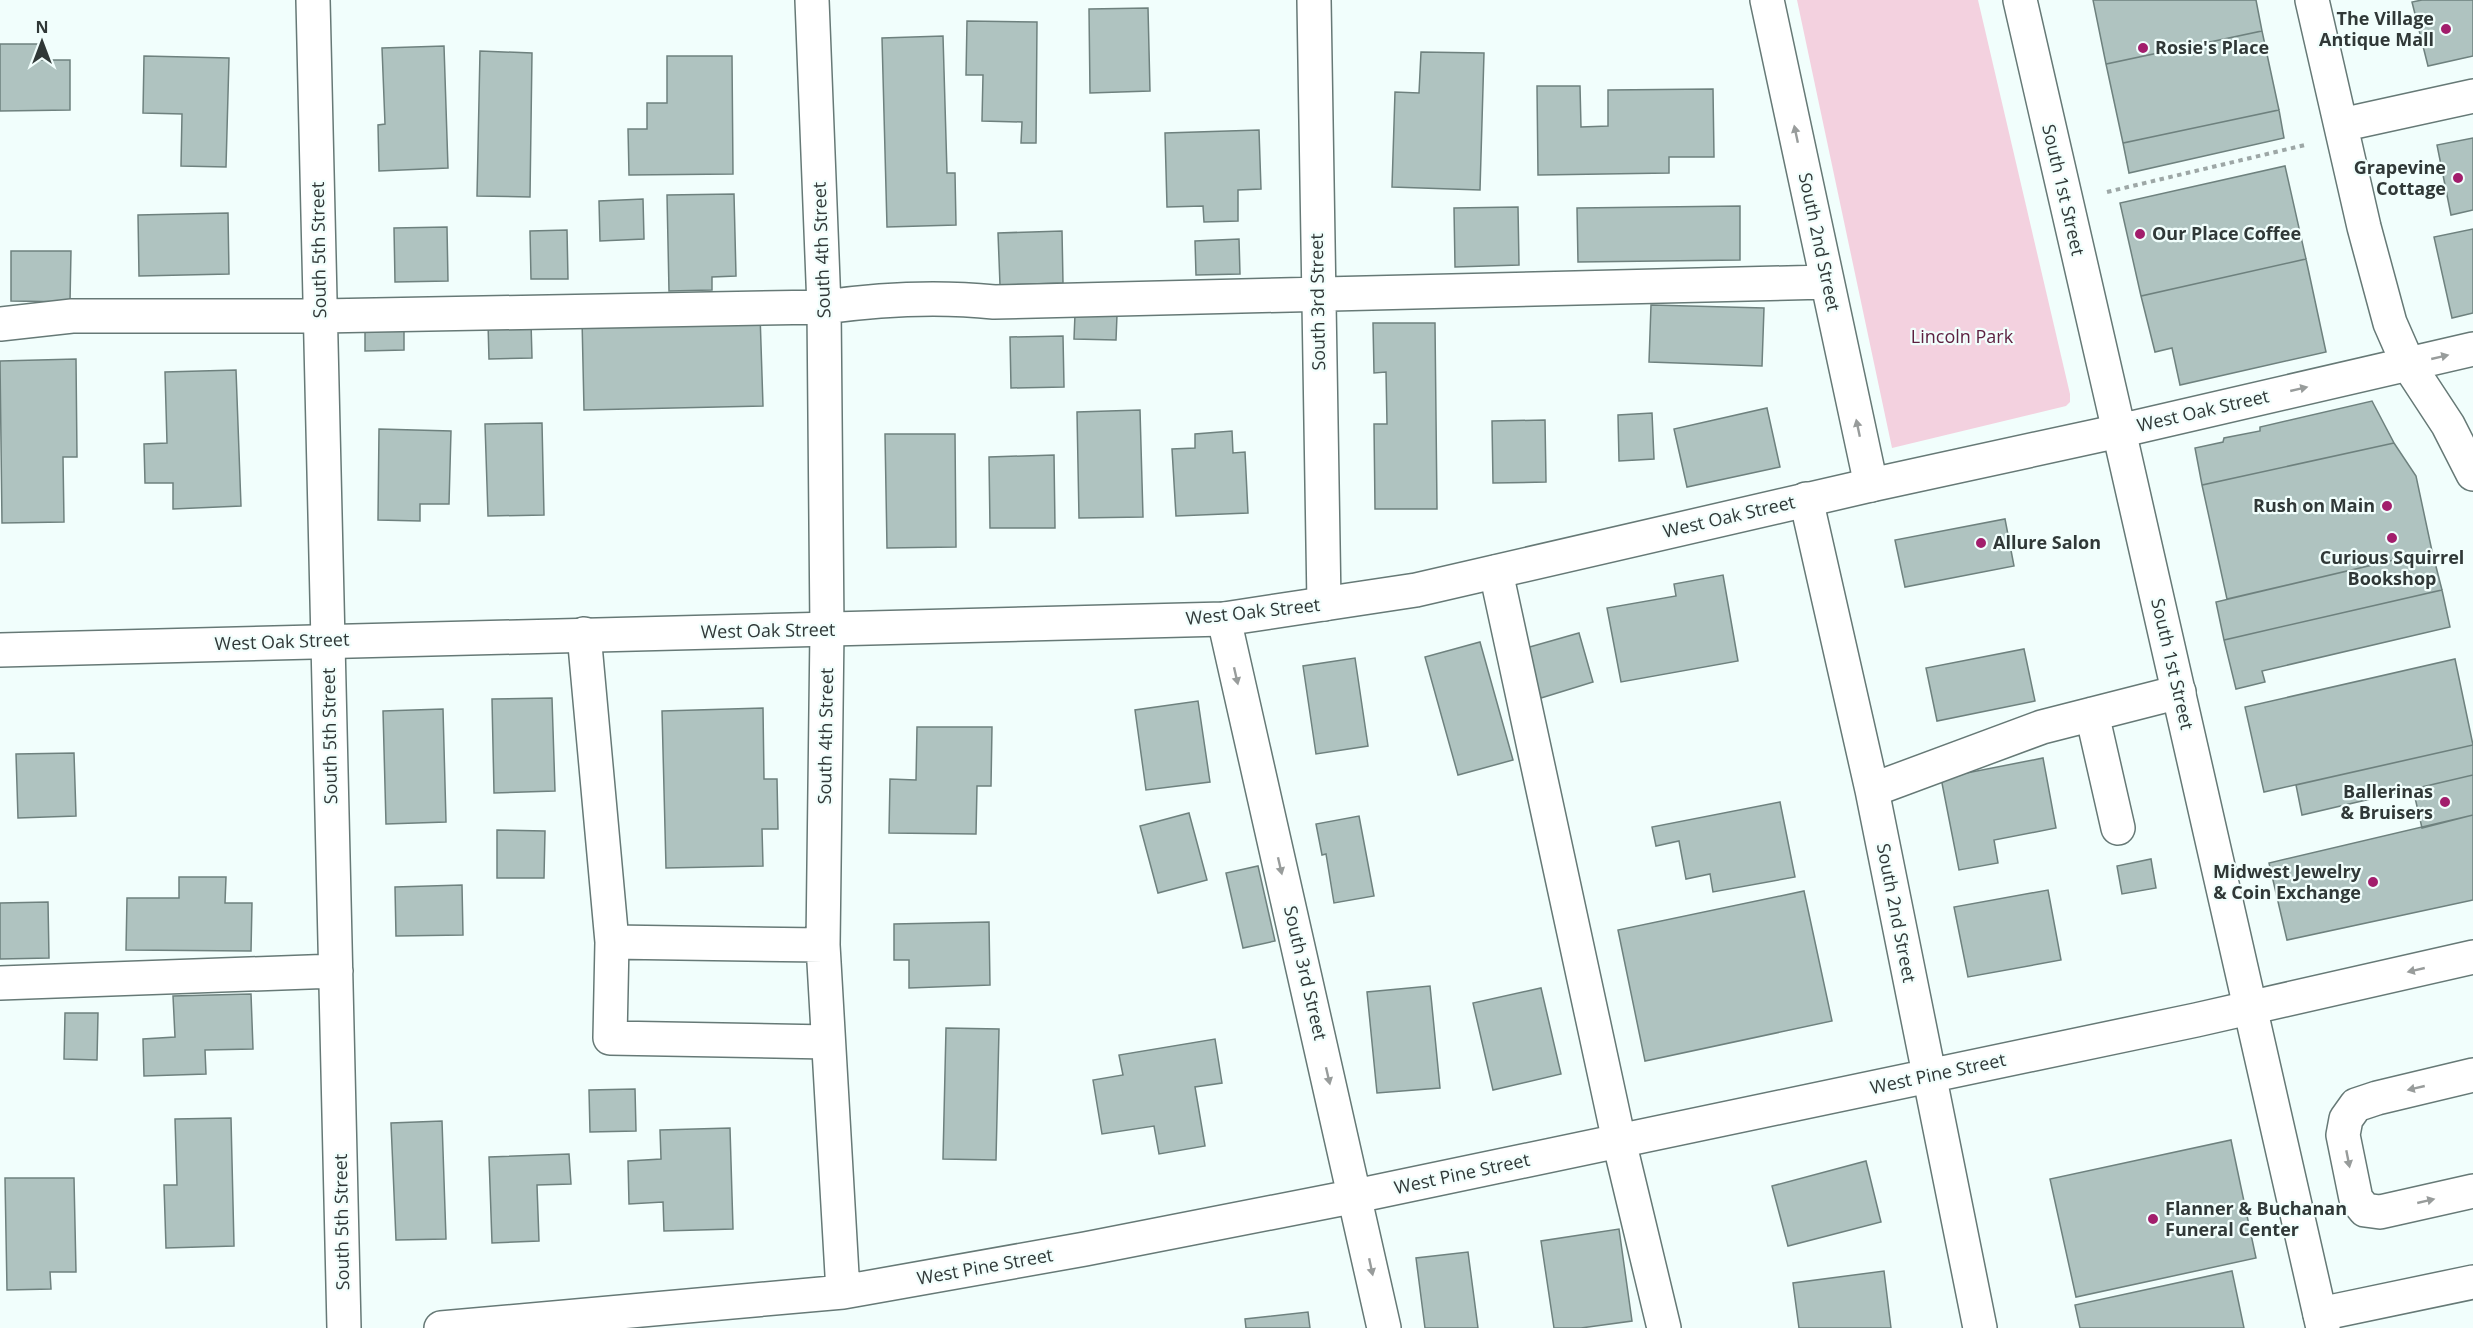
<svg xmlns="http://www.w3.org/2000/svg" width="2473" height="1328" font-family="'Open Sans',sans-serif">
<rect width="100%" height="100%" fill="#f1fefc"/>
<path fill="#f3d1df" d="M1797,0H1978L2070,394V402L2066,406L1892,448Z"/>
<path fill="#afc3c0" stroke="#6e817e" stroke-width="1.5" d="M2093,0H2256L2262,31L2106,64Z
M2422,0H2473V56L2428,66L2412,2Z
M1148,8L1150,91L1090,93L1089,9Z
M967,21L1037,22L1036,143H1021L1022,122L982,121L983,75H966Z
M2262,31L2279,110L2123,143L2106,64Z
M943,36L947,173H955L956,225L887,227L882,38Z
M0,44H38V60H70V110L0,111Z
M444,46L448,168L379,171L378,125L385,124L382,48Z
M480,51L532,53L530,197L477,196Z
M1421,52L1484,53L1480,190L1392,187L1395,92L1419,93Z
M144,56L229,58L226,167L181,166L182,114L143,113Z
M667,56H732L733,174L629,175L628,129H647V103H667Z
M1537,86H1580L1581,127L1608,126V90L1713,89L1714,157H1669V173L1538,175Z
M2279,110L2284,138L2129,173L2123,143Z
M1259,130L1261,189L1238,190V221L1204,222L1203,206L1167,207L1165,133Z
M2473,138V210L2451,215L2437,145Z
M2285,166L2306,259L2141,296L2120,203Z
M734,194L736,276L712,277V290L669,291L667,195Z
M643,199L644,239L600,241L599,201Z
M1740,206V260L1578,262L1577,208Z
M1518,207L1519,265L1455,267L1454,208Z
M228,213L229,274L139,276L138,215Z
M447,227L448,281L395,282L394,228Z
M2473,229V313L2452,318L2434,237Z
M567,230L568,279H531L530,231Z
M1062,231L1063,283L1000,285L998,233Z
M1239,239L1240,274L1196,275L1195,241Z
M11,251H71L70,302L11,301Z
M2306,259L2326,352L2180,385L2172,348L2155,352L2141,296Z
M1651,305L1764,308L1762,366L1649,362Z
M760,314L763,406L584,410L582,319Z
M1075,314L1117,315L1116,340L1074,339Z
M404,321V350L365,351V322Z
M531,322L532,358L489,359L488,323Z
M1373,323H1435L1437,509H1375L1374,424H1387L1386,372L1374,373Z
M1063,336L1064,387L1011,388L1010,337Z
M76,359L77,457H63L64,522L2,523L0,361Z
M236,370L241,506L173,509V483H145L144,444L167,443L165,372Z
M2372,401L2394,443L2202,485L2195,448L2223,442L2224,438L2260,431V427Z
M1767,408L1780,467L1687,487L1674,429Z
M1140,410L1143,517L1079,518L1077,412Z
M1652,413L1654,459L1619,461L1618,415Z
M1545,420L1546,482L1493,483L1492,421Z
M542,423L544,515L488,516L485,424Z
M379,429L451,431L449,504H420V521L378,520Z
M1232,431L1233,453L1245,452L1248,513L1176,516L1172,449L1195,448V434Z
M885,434H955L956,547L887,548Z
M2394,443L2416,476L2432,551L2227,599L2202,485Z
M1054,455L1055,528H990L989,457Z
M2005,519L2014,566L1905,587L1895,540Z
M2432,551L2442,590L2224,640L2216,602Z
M1723,575L1738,661L1621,682L1607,608L1676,596L1674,584Z
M2442,590L2450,627L2262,671L2265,682L2236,689L2224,640Z
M1579,633L1593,682L1541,698L1526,648Z
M1480,642L1513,760L1458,775L1425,657Z
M2024,649L2035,701L1937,721L1926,668Z
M1355,658L1368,746L1316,754L1303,666Z
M2455,659L2473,745L2264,792L2245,707Z
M552,698L555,791L494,793L492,699Z
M1198,701L1210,782L1146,790L1135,710Z
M763,708L764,779H777L778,829H762L763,866L666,868L662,711Z
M443,709L446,822L386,824L383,711Z
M917,727H992L991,786H977L976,834L889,833L890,779L916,780Z
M2473,745V775L2302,815L2296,785Z
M74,753L76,816L18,818L16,754Z
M2043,758L2056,828L1994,840L1998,863L1959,870L1941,778Z
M2473,775V815L2422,828L2413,789Z
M1780,802L1795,877L1713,892L1710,874L1686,879L1679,841L1656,846L1652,827Z
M1189,813L1207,880L1158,893L1140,826Z
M2473,815V900L2287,940L2269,863Z
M1359,816L1374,896L1334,903L1326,854L1322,855L1316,824Z
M497,830L545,831L544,878H497Z
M2151,859L2156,888L2122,894L2117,866Z
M1258,866L1275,941L1243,948L1226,873Z
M179,877H226L225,903H252L251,951L126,950L127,898H179Z
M462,885L463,935L396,936L395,887Z
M2048,890L2061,960L1968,977L1954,907Z
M1804,891L1832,1021L1645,1061L1618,930Z
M48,902L49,958L0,959V903Z
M989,922L990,985L909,988V960H894V924Z
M1430,986L1440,1088L1377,1093L1367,992Z
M1541,988L1561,1074L1493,1090L1473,1003Z
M251,994L253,1049L205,1050L206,1074L144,1076L143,1039L175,1037L173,996Z
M65,1013H98L97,1060L64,1059Z
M946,1028L999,1029L996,1160L943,1159Z
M1215,1039L1222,1083L1195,1087L1205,1146L1159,1154L1154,1126L1102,1134L1093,1080L1123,1075L1119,1055Z
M635,1089L636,1131L590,1132L589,1090Z
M231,1118L234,1246L166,1248L164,1185H177L175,1119Z
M442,1121L446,1239L396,1240L391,1123Z
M730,1128L733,1229L664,1231L663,1202L629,1204L628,1161L661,1159L660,1130Z
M2231,1140L2256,1258L2076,1297L2050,1179Z
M569,1154L571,1184L537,1185L539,1241L492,1243L489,1157Z
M1866,1161L1881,1222L1788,1246L1772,1186Z
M5,1178H74L76,1272H50L51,1289L7,1290Z
M1619,1229L1632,1321L1581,1328H1554L1541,1241Z
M1468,1252L1478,1328H1425L1416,1258Z
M1884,1271L1891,1328H1799L1793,1283Z
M2232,1271L2244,1328H2080L2075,1305Z
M1308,1312L1310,1328H1246L1245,1319Z"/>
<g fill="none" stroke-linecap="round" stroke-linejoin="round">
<defs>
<path id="minor" d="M313,0L344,1328
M812,0L824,307L827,630L823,945L843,1292
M1314,0L1324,604
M1767,0L1871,485
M2020,0L2119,431L2473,349
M2312,0L2364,227L2390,323L2408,364L2448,425L2473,474
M2341,125L2473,96
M0,324L72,316H321L824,307C881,299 937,296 994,302L1827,282
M1806,499L1872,790L1980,1328
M1496,572L1619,1141L1664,1328
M1224,619L1384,1328
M584,634L612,942
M2092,714L2118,828
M1872,790L2042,727L2179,692
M823,945L612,942L610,1038L828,1042
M0,983L336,971
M2473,1075L2377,1098L2356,1105L2346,1119L2343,1135L2356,1199L2365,1210L2380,1212L2473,1191
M2320,1314L2473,1282
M441,1328L843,1292L1085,1249L1356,1196L2196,1020L2473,957"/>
<path id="major" d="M0,650L1224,619L1416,590L1871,485L2119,431L2323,1328"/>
</defs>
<use href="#minor" stroke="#667976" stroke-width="36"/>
<use href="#major" stroke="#667976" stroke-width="36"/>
<path stroke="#9da7a6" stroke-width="4" stroke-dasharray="4.5 4.5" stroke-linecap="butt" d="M2107,192L2305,145"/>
<use href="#minor" stroke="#fff" stroke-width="33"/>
<use href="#major" stroke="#fff" stroke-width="33"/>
</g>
<defs><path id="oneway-solid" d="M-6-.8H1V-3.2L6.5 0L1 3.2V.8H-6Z" transform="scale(1.5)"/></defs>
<g fill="#989c9b">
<use href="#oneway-solid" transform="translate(1796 134) rotate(-102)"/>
<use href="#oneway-solid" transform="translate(2440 357) rotate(-13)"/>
<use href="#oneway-solid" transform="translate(2299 389) rotate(-13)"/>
<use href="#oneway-solid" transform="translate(1858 428) rotate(-102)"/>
<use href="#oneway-solid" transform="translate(1236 676) rotate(77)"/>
<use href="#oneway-solid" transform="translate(1280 866) rotate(77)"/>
<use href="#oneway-solid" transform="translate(2416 970) rotate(167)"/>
<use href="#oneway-solid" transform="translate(1328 1076) rotate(77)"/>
<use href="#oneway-solid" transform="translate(2416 1088) rotate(167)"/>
<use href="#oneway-solid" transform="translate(2348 1159) rotate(79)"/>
<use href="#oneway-solid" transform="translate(2426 1201) rotate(-13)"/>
<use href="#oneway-solid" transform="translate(1371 1267) rotate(78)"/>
</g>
<g fill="#a21e6c" stroke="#f1fefc" stroke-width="2">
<circle cx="2446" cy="29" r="6"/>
<circle cx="2143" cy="48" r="6"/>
<circle cx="2458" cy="178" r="6"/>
<circle cx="2140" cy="234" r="6"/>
<circle cx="2387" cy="506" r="6"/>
<circle cx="2392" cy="538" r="6"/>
<circle cx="1981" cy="543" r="6"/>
<circle cx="2445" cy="802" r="6"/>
<circle cx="2373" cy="882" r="6"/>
<circle cx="2153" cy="1219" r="6"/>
</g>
<g text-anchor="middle" stroke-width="4.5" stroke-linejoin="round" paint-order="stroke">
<g font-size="18" font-weight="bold" fill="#303837" stroke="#f1fefc" text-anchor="end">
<text x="2434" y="25">The Village<tspan x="2434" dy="21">Antique Mall</tspan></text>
<text x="2155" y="54" text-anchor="start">Rosie's Place</text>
<text x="2446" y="174">Grapevine<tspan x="2446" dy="21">Cottage</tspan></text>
<text x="2152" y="240" text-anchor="start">Our Place Coffee</text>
<text x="2375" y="512">Rush on Main</text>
<text x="1993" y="549" text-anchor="start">Allure Salon</text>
<text x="2392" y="564" text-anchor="middle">Curious Squirrel<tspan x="2392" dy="21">Bookshop</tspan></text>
<text x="2433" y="798">Ballerinas<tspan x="2433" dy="21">&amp; Bruisers</tspan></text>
<text x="2361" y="878">Midwest Jewelry<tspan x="2361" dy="21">&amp; Coin Exchange</tspan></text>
<text x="2165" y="1215" text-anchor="start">Flanner &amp; Buchanan<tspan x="2165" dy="21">Funeral Center</tspan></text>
</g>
<g font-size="18" fill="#303837" stroke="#f1fefc">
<text transform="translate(2063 190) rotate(77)" y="6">South 1st Street</text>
<text transform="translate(1819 242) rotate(78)" y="6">South 2nd Street</text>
<text transform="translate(319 250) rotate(-91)" y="6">South 5th Street</text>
<text transform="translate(822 250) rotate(-92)" y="6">South 4th Street</text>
<text transform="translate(1318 302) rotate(-91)" y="6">South 3rd Street</text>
<text transform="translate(2203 411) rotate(-13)" y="6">West Oak Street</text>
<text transform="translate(1729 517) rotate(-13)" y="6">West Oak Street</text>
<text transform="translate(1253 612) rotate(-6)" y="6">West Oak Street</text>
<text transform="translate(768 631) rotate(-1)" y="6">West Oak Street</text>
<text transform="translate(282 642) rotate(-2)" y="6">West Oak Street</text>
<text transform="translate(2172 664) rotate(77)" y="6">South 1st Street</text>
<text transform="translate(330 736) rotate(-91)" y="6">South 5th Street</text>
<text transform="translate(826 736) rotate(-89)" y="6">South 4th Street</text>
<text transform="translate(1896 913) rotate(79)" y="6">South 2nd Street</text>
<text transform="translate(1305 973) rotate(77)" y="6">South 3rd Street</text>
<text transform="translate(1938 1074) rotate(-12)" y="6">West Pine Street</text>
<text transform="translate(1462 1174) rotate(-12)" y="6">West Pine Street</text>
<text transform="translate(342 1222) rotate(-91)" y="6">South 5th Street</text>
<text transform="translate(985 1267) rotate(-10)" y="6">West Pine Street</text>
</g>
<g font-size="18" fill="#5d2040" stroke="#f1fefc">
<text x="1962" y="343">Lincoln Park</text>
</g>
</g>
<g transform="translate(42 42)" stroke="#f1fefc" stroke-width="4.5" paint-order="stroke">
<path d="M0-4.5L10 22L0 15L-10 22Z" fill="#303837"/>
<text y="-9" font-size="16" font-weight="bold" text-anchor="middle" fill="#303837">N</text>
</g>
</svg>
